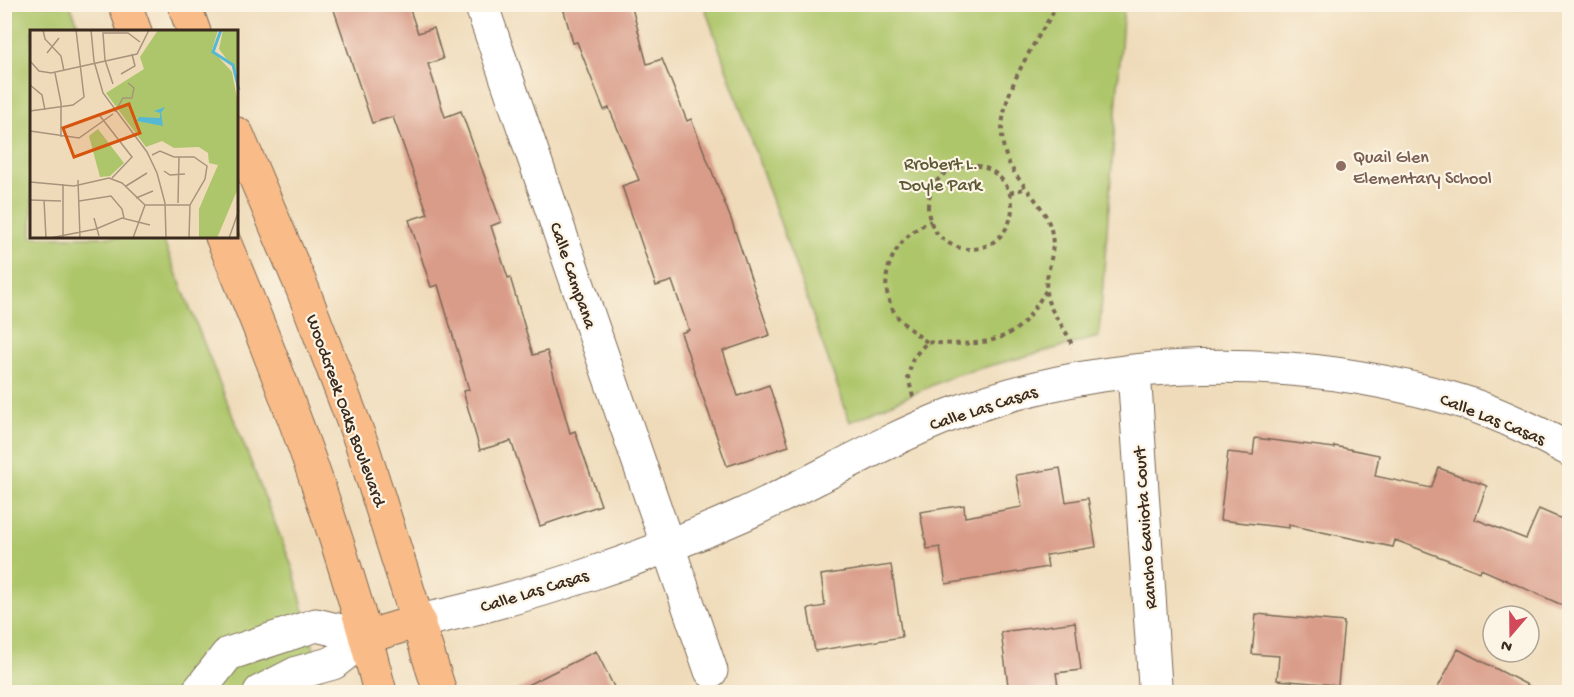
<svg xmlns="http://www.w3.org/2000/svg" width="1574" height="697" font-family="'Gochi Hand',sans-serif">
<rect width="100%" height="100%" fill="#fcf5e5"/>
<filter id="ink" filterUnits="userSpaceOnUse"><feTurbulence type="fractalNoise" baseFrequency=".0167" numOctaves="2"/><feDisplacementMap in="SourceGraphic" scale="12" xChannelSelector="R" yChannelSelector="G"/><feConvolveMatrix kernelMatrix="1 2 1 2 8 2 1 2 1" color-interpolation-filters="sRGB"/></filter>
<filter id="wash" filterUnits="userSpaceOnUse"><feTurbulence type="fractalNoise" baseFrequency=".008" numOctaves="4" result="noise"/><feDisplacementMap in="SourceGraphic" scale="24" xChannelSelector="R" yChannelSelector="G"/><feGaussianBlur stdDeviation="1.35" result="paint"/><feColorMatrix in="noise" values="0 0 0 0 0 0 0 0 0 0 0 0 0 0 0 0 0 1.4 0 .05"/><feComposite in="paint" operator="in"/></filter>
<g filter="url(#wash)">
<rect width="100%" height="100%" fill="#efdbba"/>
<path fill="#aec66b" stroke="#747844" stroke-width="1.5" d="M4,5H70L81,31L32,32V237H162L293,569L325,692H5Z
M704,5H1124L1099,337L955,375L850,422Z"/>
<g id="blocks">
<path fill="#d99c89" d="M332,4H408L418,33L434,28L443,59L428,64L445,117L461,111L501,222L491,226L508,278L510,277L533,355L547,351L570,433L575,431L601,505L540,526L511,441L480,450L463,391L469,390L438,285L431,287L409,220L428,214L393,117L372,123Z
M562,4H631L647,64L662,59L687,121L691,119L731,219L770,335L723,351L738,396L769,385L789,446L727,466L681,333L689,330L672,281L656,286L622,186L639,180L609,108L604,110L577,42L573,43Z
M1255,438L1334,448V446L1379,455L1375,476L1431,488L1439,468L1487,486L1475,519L1526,539L1539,509L1569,522V608L1481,569L1480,572L1395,540L1393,547L1289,525V528L1220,520L1228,452L1253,455Z
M1060,468L1066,502L1088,498L1096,547L1046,555L1048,567L946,584L940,547L927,549L920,512L964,505L965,517L1022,507L1016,475Z
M891,565L902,637L815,651L808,609L825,606L821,575Z
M1256,614L1344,622L1338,685L1277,680L1279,656L1252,654Z
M1075,622L1081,670L1056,673L1059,693H1009L1001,632Z
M1458,649L1543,693H1435Z
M596,651L617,693H511Z"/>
</g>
</g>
<g filter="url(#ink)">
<use href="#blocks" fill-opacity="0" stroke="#7a6855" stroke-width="1.5"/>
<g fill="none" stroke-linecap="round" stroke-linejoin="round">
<defs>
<path id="minor" d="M481,4L711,671
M1134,371L1155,685
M419,621C525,599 644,559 742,515C812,483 879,443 950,415C1108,354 1292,352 1453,399C1493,410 1533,430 1570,450
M198,692L228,654L316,625L366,637
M260,692L297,673L333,663L366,637"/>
<path id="major" d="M125,4L135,32
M184,4L194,32
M237,134L303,290L361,442L440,692
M222,237C285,385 341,536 380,692
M366,637L419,621"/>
</defs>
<use href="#minor" stroke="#7a6855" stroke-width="35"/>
<use href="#major" stroke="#7a6855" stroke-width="35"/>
<path stroke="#7a6855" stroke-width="4" stroke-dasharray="4.5 4.5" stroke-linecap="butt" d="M1058,4C1034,46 985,110 1008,161C1019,185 1042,201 1050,226C1058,251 1046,268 1046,290C1046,311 1071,332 1072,348
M928 207a42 42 0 1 1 84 0a42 42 0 1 1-84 0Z
M1010,193L1026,188
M927,342C915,333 900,323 893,310C874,274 898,235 931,221
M913,397L908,377L913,358L927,342C956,345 998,347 1021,325C1031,316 1038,302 1046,291"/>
<use href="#minor" stroke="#fff" stroke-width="33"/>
<use href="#major" stroke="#f9bc89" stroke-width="33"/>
</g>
</g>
<circle fill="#8d6e63" stroke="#fcf5e5" stroke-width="2" cx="1341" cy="166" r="6"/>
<g text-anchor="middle" stroke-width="4.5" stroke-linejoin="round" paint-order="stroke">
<g font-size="18" fill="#785e54" stroke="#fcf5e5" text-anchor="start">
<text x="1353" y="162">Quail Glen<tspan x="1353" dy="21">Elementary School</tspan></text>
</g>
<g font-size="18" fill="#5e5935" stroke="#fcf5e5">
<text x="941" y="169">Rrobert L.<tspan x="941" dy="21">Doyle Park</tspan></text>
</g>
<g font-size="18" fill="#3b2a1e" stroke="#fcf5e5">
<text transform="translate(574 275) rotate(71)" y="6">Calle Campana</text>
<text transform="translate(983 407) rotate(-18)" y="6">Calle Las Casas</text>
<text transform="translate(347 410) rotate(70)" y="6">Woodcreek Oaks Boulevard</text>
<text transform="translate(1493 418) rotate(22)" y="6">Calle Las Casas</text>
<text transform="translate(1144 528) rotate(-94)" y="6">Rancho Gaviota Court</text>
<text transform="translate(534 590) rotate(-17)" y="6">Calle Las Casas</text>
</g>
</g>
<g transform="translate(30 30)">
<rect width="208" height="208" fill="#efdbba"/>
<path d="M128,0H188L182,20L202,42L208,74L209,156L187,208H169V179L188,135L179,133L178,123L169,117L144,118L132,111L116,117L76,63L114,39L110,27ZM193,0H208V44L189,19ZM68,99L94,133L80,146L70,147L59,106Z" fill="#aec66b"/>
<path d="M135,77L131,83L133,96L107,91L109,87L130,88V83L124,81Z" fill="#56b9d4"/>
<path fill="none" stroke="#56b9d4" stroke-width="3" d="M191,0L183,22L203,35L209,60"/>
<path fill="none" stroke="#a7947c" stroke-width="1.5" d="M13,0L15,9L31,26L34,41M61,0L64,31L73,63L117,122L127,143L135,173L136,208M17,23L29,8M0,31L9,41L21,43L107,24L119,0M25,43L31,73V107M91,44L105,36L102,24M98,53L104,58L102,68M83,54L75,30L73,3H98L110,12M0,55L12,65L15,80M0,81L43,75L54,67L46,0M85,82L93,68H102M70,86L102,127L82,148M0,101L49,108L83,84M122,125L130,121L144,127H164L177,136L175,149L160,175L159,208M134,141L140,145L155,144M48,150L50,208M0,152L44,156L79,148L92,153L115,175H160M96,156L117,143M106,168L123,161M0,170L31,171M14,170L16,208M49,171L81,166L92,179L94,188M148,173L149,127M64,188L69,206M20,208L66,199L92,188L120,195M33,208V154M103,208L115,175M199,208L209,180"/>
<path fill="#d7540e" fill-opacity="0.15" stroke="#d7540e" stroke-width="3" d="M99,74L110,103L44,127L33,98Z"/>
<rect width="208" height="208" fill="none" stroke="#3b2a1e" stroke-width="3"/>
</g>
<rect width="1574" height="697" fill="none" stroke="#fcf5e5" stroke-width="24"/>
<g transform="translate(1511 634) rotate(200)"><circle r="28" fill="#fcf5e5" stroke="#afa495" stroke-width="1.5"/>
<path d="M0-4.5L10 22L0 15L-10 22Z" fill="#d1495b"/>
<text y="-9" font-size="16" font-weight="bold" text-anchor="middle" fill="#3b2a1e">N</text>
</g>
</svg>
